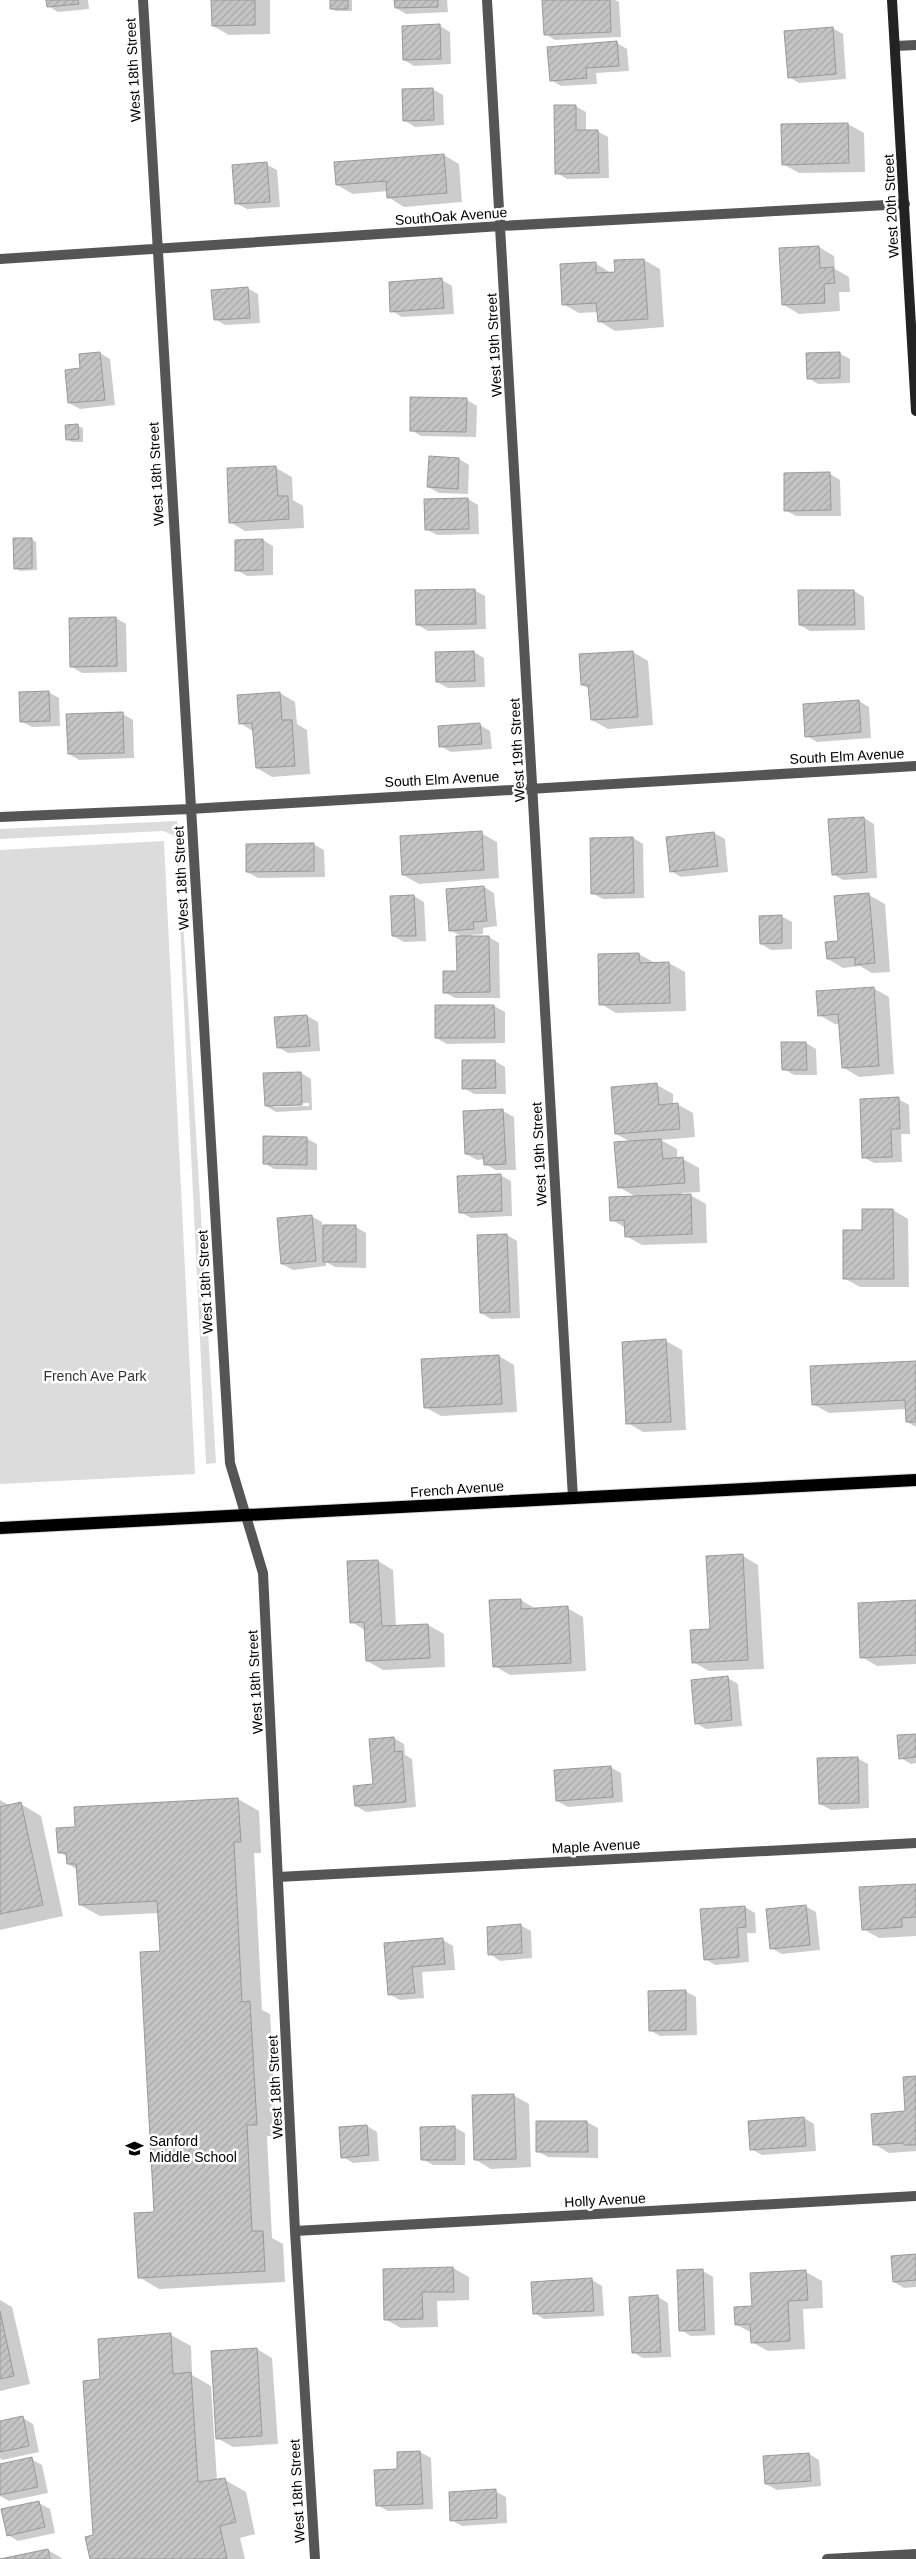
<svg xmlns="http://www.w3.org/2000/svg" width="916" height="2559" font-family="Arial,sans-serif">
<defs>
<pattern id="building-hatch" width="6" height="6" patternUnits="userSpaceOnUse" patternTransform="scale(1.25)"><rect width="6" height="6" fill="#c4c4c4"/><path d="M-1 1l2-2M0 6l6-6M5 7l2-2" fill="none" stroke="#a7a7a7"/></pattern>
</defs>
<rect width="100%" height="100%" fill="#fff"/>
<path fill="#dcdcdc" d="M177,821L216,1463L206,1464L176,841L173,835L163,831L0,839V829Z
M164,841L195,1474L0,1484V850Z"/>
<path fill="#0003" fill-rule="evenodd" d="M47,0H88L89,9L58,12L48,6Z
M213,0H270V34L229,35L213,26Z
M331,0H352V11H336L331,9Z
M396,0H447L448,12L406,14L396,8Z
M544,0H615L619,2L621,37L555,40L545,34Z
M440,26L450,32L451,64L414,66L404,60Z
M832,28L843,34L846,79L799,83L789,77Z
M617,43L627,49L629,71L596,73L597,84L561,86L551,80Z
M432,89L443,95L444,125L415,127L404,120Z
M575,106L586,112V132L597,131L608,137L609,178L567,179L557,173Z
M848,124L864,133L865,172L799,173L783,164Z
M444,155L459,164L462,202L404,207L388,197V191L353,194L337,185Z
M266,164L277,170L280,207L247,209L236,203Z
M819,247L834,256L835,269L849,277L850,292H839L840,311L799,314L784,305Z
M644,260L660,269L664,327L615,331L599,321L598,312L579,313L563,304L595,263L611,273H616V262Z
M442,280L452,286L454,314L402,317L392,311Z
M247,288L258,294L260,323L225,325L215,319Z
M100,353L110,359L115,405L80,409L69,403L81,370Z
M839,353L850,359V383L818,384L808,378Z
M467,400L477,406L476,437L421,436L411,430Z
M78,426L83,428V442H72L67,439Z
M430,457L459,459L469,465L468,494L439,493L428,487Z
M276,468L292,477L293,500L303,506L304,528L245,531L230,522Z
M830,474L840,480L841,516H796L785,510Z
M468,499L478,505L479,534L437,535L426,529Z
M31,539L36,542L37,570L20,571L15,568Z
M263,540L273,546V575L247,576L237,570Z
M474,590L485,596L486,629L428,631L418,625Z
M854,591L864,597L865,630L810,631L800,625Z
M116,618L126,624L127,672L82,673L72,667Z
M474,652L484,658L485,687L448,688L437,682Z
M633,652L648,661L653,725L608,729L592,720L590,689L582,685Z
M48,692L59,698L60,726L32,727L21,721Z
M280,693L295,702L297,724L307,730L310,774L272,777L257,768L254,732L240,723Z
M859,701L869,707L871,738L817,742L807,736Z
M123,714L133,720L134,758L79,760L69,754Z
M480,725L490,731L492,749L451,752L440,746Z
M864,818L874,824L877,878L843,880L833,874Z
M481,833L497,842L499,878L419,884L403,875Z
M714,833L725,839L728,872L681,877L671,871L668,838Z
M633,838L643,844L644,898L603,899L592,893Z
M313,844L324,850L325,877L258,878L247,872Z
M484,887L494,893L497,926L483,928V934L471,935V937H489L499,943L500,998H455L444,992L458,972L463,937L450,930Z
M869,895L885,904L890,972L872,973L860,966L843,968L828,959L839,942L836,897Z
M414,896L424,902L426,941L404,942L393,936L392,897Z
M781,916L792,922V949L771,950L761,944Z
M639,954L655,963H669L685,972L686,1011L616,1013L601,1004L599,955Z
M873,988L889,997L894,1074L859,1077L844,1068L840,1024H835L819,1015Z
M436,1006H494L505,1012V1043L447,1044L436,1038Z
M307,1016L318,1022L320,1051L288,1053L278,1047L276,1018Z
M806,1043L816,1049L817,1075H794L784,1069Z
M495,1061L505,1067L506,1094H474L464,1088Z
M301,1073L311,1079L312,1110L276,1112L266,1106ZM309,1103V1106L274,1107V1105Z
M657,1085L673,1094V1105L677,1104L693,1113L695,1137L661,1140L677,1149V1159H683L699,1168L700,1192L682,1193V1195H690L706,1204L707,1243L642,1245L626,1236V1228L612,1220L636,1197L619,1187L631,1142L616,1134Z
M898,1099L909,1105L910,1134H901L902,1162L874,1163L863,1157Z
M503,1111L514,1117L516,1170H496L485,1164V1159L477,1160L466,1154L465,1112Z
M306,1138L317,1144V1170L274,1169L264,1163Z
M500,1175L511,1181L512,1216L471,1218L460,1212Z
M893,1210L908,1219L909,1287H860L844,1278Z
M311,1216L322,1222V1226L356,1227L366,1233V1268L335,1267L326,1262V1266L293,1270L282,1264Z
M507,1235L517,1241L520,1318L491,1319L481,1313Z
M666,1341L682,1350L686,1430L643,1432L628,1423L623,1343Z
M499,1356L514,1365L517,1412L441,1416L425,1407Z
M916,1362V1427L907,1422V1409L829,1413L813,1404Z
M743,1556L758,1565L764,1669L709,1671L693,1662L712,1630Z
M378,1561L393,1570L396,1626L428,1625L444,1634L445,1667L383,1670L367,1661L366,1631L352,1622Z
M521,1600L536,1609L567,1608L583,1617L586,1671L510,1675L494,1666Z
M916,1601V1664L877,1666L862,1657Z
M728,1678L738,1684L742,1726L706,1729L696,1723Z
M916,1735V1763L911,1764L901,1758Z
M394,1738L404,1744L405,1755L412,1759L416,1807L366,1812L356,1806L375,1785Z
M857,1758L868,1764L869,1808L831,1810L820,1804Z
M610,1767L621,1773L623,1802L568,1807L557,1801Z
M238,1799L259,1811L261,1853H254L262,2010L270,2014L277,2136H267L272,2238L283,2244L285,2282L159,2289L139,2277L156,2213L161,1952L159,1913L100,1916L80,1905L78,1870L68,1864V1857L59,1852L77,1828L76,1808Z
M0,1800L11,1806L21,1804L41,1816L63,1916L0,1930Z
M916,1885V1936L879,1938L863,1929Z
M805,1906L816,1912L820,1950L782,1954L771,1948Z
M745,1907L755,1913L756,1933H747L749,1962L715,1965L705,1959Z
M520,1925L531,1931L532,1958L500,1961L490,1954Z
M443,1940L453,1946L455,1970L422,1972L424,1998L400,2000L389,1994L385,1944Z
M685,1991L696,1997L697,2035L660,2036L650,2030Z
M916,2077V2151L889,2153L874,2144L906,2113Z
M513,2095L529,2104L531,2167L491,2169L476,2160Z
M804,2118L814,2124L816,2151L762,2155L751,2149Z
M537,2122H587L598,2128V2158L548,2157L537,2151Z
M367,2126L377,2132L379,2161L353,2163L343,2157Z
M454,2127L465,2133V2165H433L422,2159Z
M916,2255V2287L904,2288L894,2282Z
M453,2268L469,2277V2300L437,2301L438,2327L401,2328L385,2319Z
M703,2271L713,2277L715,2335L691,2336L681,2330Z
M806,2272L822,2281L823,2308L803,2309L805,2349L768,2351L752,2342V2333L737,2325L753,2307Z
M592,2280L602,2286L604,2316L544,2319L534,2313Z
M658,2297L668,2303L671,2357L643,2358L633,2352Z
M0,2300L12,2307L30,2384L0,2391Z
M171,2335L191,2346L192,2375L211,2386L217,2481L225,2480L246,2492L255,2534L240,2538L245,2559H92L101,2380Z
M257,2349L272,2358L278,2444L233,2447L217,2438Z
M23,2418L33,2424L39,2452L2,2460L0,2458V2423Z
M420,2452L431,2458L433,2509L388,2511L377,2505L399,2470L398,2453Z
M809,2454L819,2460L821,2486L777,2490L766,2484Z
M31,2459L42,2465L48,2493L9,2501L0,2496V2465Z
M495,2491L506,2497L507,2523L462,2526L451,2520Z
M39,2503L50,2509L55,2533L18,2541L8,2535Z
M48,2550L63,2559H6Z"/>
<path fill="url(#building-hatch)" stroke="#999" d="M46,0H78L79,4L47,7Z
M211,0H255V25L212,26Z
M330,0H348V9H330Z
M394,0H438V7L395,8Z
M542,0H610L611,32L544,35Z
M440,24L441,59L403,60L402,26Z
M833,27L836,74L788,78L784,31Z
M617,41L619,66L586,68L587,78L550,81L547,47Z
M433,88L434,120L403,121L402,89Z
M554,105H576V130H598L599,173L555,174Z
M848,123L849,163L782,165L781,124Z
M444,154L447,193L387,198L386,181L336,185L334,162Z
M267,162L270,202L235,204L232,165Z
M819,246L820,268L833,267L835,283L824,284L825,303L782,305L779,248Z
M644,259L648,319L598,322L596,303L562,305L560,264L596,262V273L615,272L614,260Z
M442,278L444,308L390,312L389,282Z
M248,287L250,318L214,320L211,290Z
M100,352L105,400L68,403L65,370L80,368L79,354Z
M840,352V378L807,379L806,353Z
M410,397L467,398L466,432L410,431Z
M78,424L79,439L66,440L65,425Z
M429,456L459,458L458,489L427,487Z
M276,466L278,496H288L289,519L229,523L227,468Z
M830,472L831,510L784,511V473Z
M468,498L469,529L425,530L424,499Z
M13,538H32V568L14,569Z
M263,539V570L235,571V540Z
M475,589L476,624L416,625L415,590Z
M798,590H854L855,625H799Z
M116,617L117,666L70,667L69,618Z
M474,651L475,681L436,682L435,652Z
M633,651L638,717L591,720L588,685H581L579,654Z
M49,691L50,721L20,722L19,692Z
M280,692L282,720H292L295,766L256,768L252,723L239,724L237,695Z
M859,700L861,732L805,737L803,704Z
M123,712L124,753L68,754L66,714Z
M480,723L482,744L439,747L438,726Z
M864,817L867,872L832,875L828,819Z
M482,831L484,870L402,875L400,836Z
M714,832L718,866L670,872L666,837Z
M633,837L634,893L591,894L590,838Z
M314,843V871L246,872V844Z
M484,886L487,921L473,922L474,929L449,931L446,889Z
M869,893L875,963L855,965V957L827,959L825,942L838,941L834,896Z
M414,895L416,936H392L390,896Z
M782,915V943L760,944L759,916Z
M456,936H489L490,992L443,993V971H457Z
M639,953L640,963L669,962L670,1003L599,1005L598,954Z
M874,987L879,1066L842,1068L838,1014L818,1016L816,991Z
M435,1005H494L495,1038H435Z
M307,1015L310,1046L277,1048L274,1017Z
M781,1042H806L807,1070H782Z
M462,1060H495L496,1088L462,1089Z
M301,1072L302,1105L265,1106L263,1073Z
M657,1083L659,1105L678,1103L680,1129L615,1134L611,1087Z
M899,1097L900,1129H891L892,1157L862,1158L860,1099Z
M503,1109L506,1164L484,1165L483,1154H465L463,1111Z
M263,1136L307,1137V1165L263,1164Z
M661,1139L663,1159L683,1157L685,1183L618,1188L614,1142Z
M501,1174L502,1211L459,1213L457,1176Z
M691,1194L692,1234L625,1237L624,1220L610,1221L609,1197Z
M862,1209H893L894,1279H843V1230H862Z
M312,1215L316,1261L281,1264L277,1218Z
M323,1225H356V1262H323Z
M507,1234L510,1312L480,1313L477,1235Z
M666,1339L671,1422L626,1424L622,1342Z
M499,1355L502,1404L424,1408L421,1359Z
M916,1361V1422H906L905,1400L812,1405L810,1366Z
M743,1554L748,1660L692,1663L690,1630L710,1629L706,1556Z
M378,1560L382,1626L428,1624L430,1658L366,1661L364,1622L350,1623L347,1561Z
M521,1599V1609L568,1606L571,1663L493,1667L489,1600Z
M916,1600V1655L860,1658L858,1603Z
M728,1676L732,1720L695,1724L691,1680Z
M916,1734V1757L899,1759L897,1735Z
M394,1737L395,1752L402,1751L406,1802L355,1806L353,1786L373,1784L369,1739Z
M858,1757L859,1803L819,1804L817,1758Z
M611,1766L613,1797L556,1801L554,1770Z
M238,1798L241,1842H234L242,2002L250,2001L257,2125H247L252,2231H263L265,2271L138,2278L134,2213L154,2212L140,1952L160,1951L157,1901L79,1905L76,1864H67L66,1853H58L56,1828L75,1827L74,1807Z
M21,1802L43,1905L0,1914V1807Z
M916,1884V1917L902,1918V1927L862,1930L859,1887Z
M806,1905L810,1945L770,1949L766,1909Z
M745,1906L746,1927L737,1928L739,1957L704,1960L700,1909Z
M521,1924L522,1953L488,1955L487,1927Z
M443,1938L445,1964L412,1967L415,1993L388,1995L384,1943Z
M686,1990V2030L649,2031L648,1991Z
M916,2076V2145H904L903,2143L873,2145L871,2114L905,2111L903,2077Z
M514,2094L516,2159L474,2160L472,2095Z
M804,2117L806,2146L750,2150L748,2121Z
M536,2121H587L588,2152H536Z
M367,2125L369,2155L341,2158L339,2127Z
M455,2126V2160H421L420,2127Z
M916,2254V2280L893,2282L891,2256Z
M453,2267L454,2292H422L423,2319L384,2320L383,2269Z
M703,2269L705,2330L679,2331L677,2270Z
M806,2270L808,2300L788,2301L790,2341L751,2343L750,2324L735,2325L734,2307L752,2306L750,2273Z
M592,2278L594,2311L533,2314L531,2282Z
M658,2295L661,2352L632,2353L629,2297Z
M0,2311L14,2376L0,2379Z
M171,2333L173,2374L191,2372L198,2482L225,2478L236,2522L220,2526L227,2559H90L85,2537L93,2535L83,2381L100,2379L98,2339Z
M257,2348L262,2436L216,2439L211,2351Z
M23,2416L29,2446L0,2452V2421Z
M420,2451L423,2504L376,2506L374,2470L397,2469V2452Z
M809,2453L811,2481L765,2484L763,2456Z
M32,2457L38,2487L0,2495V2464Z
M496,2489L497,2518L450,2521L449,2492Z
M39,2501L45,2527L7,2536L1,2509Z
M48,2549L50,2559H0Z"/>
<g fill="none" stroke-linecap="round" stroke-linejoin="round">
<defs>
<path id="primary" d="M0,1528L916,1480"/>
</defs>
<use href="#primary" stroke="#dbdbdb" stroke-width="14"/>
<path stroke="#555" stroke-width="10" d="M143,0L230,1463L263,1573L295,2231L315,2559
M487,0L573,1498
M895,46L916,45
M0,259L501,226L905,204
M0,817L190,809L916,766
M278,1877L916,1843
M295,2231L916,2196
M827,2559L916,2554"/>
<path stroke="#222" stroke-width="10" d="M892,0L916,411"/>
<use href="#primary" stroke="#000" stroke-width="12"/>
</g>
<defs>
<symbol id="school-bare" viewBox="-9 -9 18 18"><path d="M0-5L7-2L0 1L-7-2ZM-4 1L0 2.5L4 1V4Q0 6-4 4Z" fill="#000" stroke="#fff" stroke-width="2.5" paint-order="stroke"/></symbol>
</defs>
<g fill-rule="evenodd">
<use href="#school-bare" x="122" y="2136" width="25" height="25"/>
</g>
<g text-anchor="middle" stroke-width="5" stroke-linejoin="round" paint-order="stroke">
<g font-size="14" fill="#000" stroke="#fff">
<text transform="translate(133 70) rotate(-93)" y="5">West 18th Street</text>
<text transform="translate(891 206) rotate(-93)" y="5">West 20th Street</text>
<text transform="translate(451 216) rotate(-4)" y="5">SouthOak Avenue</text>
<text transform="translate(494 345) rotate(-93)" y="5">West 19th Street</text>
<text transform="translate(156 474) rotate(-93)" y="5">West 18th Street</text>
<text transform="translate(517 750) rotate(-93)" y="5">West 19th Street</text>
<text transform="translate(847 756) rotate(-3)" y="5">South Elm Avenue</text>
<text transform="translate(442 779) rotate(-3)" y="5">South Elm Avenue</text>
<text transform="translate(181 878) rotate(-93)" y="5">West 18th Street</text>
<text transform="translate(539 1154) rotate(-93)" y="5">West 19th Street</text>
<text transform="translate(205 1282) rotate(-93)" y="5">West 18th Street</text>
<text transform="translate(457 1489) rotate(-4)" y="5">French Avenue</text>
<text transform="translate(255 1682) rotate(-93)" y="5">West 18th Street</text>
<text transform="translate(596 1846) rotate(-3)" y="5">Maple Avenue</text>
<text transform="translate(275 2087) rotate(-93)" y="5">West 18th Street</text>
<text transform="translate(605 2200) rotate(-3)" y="5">Holly Avenue</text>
<text transform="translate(297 2491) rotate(-93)" y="5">West 18th Street</text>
</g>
<g font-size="14" fill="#333" stroke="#fff">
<text x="95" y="1381">French Ave Park</text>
</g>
<g font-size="14" fill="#000" stroke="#fff" text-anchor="start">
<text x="149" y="2146">Sanford<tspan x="149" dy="16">Middle School</tspan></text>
</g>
</g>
</svg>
